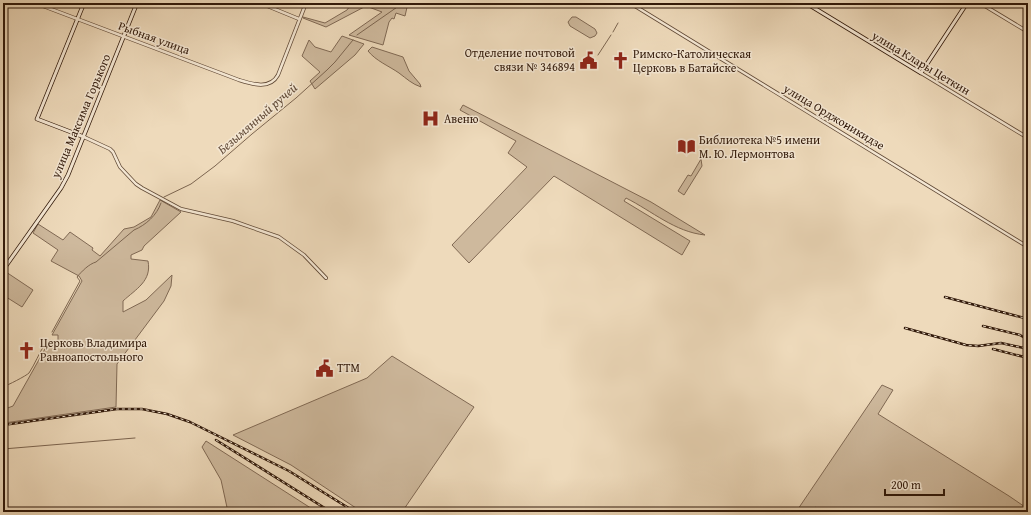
<svg xmlns="http://www.w3.org/2000/svg" width="1031" height="515" font-family="'Gentium Book Plus',serif">
<rect width="100%" height="100%" fill="#eedabb"/>
<filter id="stains"><feTurbulence type="fractalNoise" baseFrequency=".005" numOctaves="4"/><feColorMatrix values="0 0 0 0 .2 0 0 0 0 .09 0 0 0 0 .02 0 0 0 .5 -.17"/></filter>
<radialGradient id="worn" r=".72"><stop offset=".6" stop-color="#630" stop-opacity="0"/><stop offset="1" stop-color="#630" stop-opacity=".3"/></radialGradient>
<path fill="#ceb99d" stroke="#806954" d="M352,3H408L405,16L396,13L394,19L392,18L389,22L383,45L349,35L382,12L366,6L326,27L303,18V17L325,23L347,10Z
M572,17H576L595,29L597,33L595,36L590,38L570,26L568,22Z
M342,36L364,44L355,55L315,89L310,81L320,72L302,56L309,40L315,47L331,52Z
M372,47L403,57L409,71L420,84L421,87C412,84 407,79 399,73C389,66 376,61 368,51Z
M463,105L651,202L705,235C675,232 652,211 626,198L624,201L690,241L682,255L554,176L469,263L452,245L527,167L508,153L516,141L460,110Z
M701,159L702,166L684,195L678,191L688,175L691,176Z
M160,200L181,212L144,246L142,250L131,255V259L148,261C152,281 136,289 123,301V312L146,300L172,275L171,286L164,301L117,364L116,407L4,423L5,409L13,406L50,340L53,342L58,340V335H52L82,281L79,276L51,261L58,250L33,233L38,224L63,240L70,232L93,248L92,250L100,256L124,229L134,227L151,217Z
M6,272L33,290L22,307L3,295V276Z
M392,356L474,407L402,512H362L291,465L233,435L367,378Z
M882,385L893,390L878,414L1009,496L1028,509V512H822L815,507L811,512H796Z
M206,441L317,512H228L221,480L202,447Z"/>
<g fill="none" stroke-linecap="round" stroke-linejoin="round">
<path stroke="#7c6550" stroke-width="1" d="M613,32L618,23
M357,35L403,3
M598,55L611,35
M164,197L191,184L215,166L252,134L296,98L327,70L335,62L353,40
M52,332L80,281L77,277C82,271 89,264 96,262L134,230C146,225 157,215 161,203
M3,387C8,385 26,376 29,373C35,364 39,353 45,344
M3,449L135,438"/>
<defs>
<path id="tertiary" d="M35,3L239,80C252,84 270,90 278,75L306,3
M260,3L299,19
M630,3L1028,247
M980,3L1028,32
M921,73L1028,138
M84,137L110,149L113,152L120,167L136,184L142,188L181,209L233,221L279,237L304,255L326,278"/>
<path id="secondary" d="M806,3L921,73L967,3
M84,137L37,119L84,3
M3,270L61,188L68,175L137,3
M3,505L5,512"/>
</defs>
<use href="#tertiary" stroke="#604936" stroke-width="4"/>
<use href="#secondary" stroke="#31190a" stroke-width="4.5"/>
<use href="#tertiary" stroke="#f4e7d3" stroke-width="2.5"/>
<use href="#secondary" stroke="#f4e7d3" stroke-width="3"/>
<defs>
<path id="rail" d="M945,297L1028,319
M983,326L1020,335L1028,340
M905,328L966,345L978,346L1001,343L1028,349
M993,349L1028,358
M3,425L117,409H142L167,414L190,422L289,471L355,512
M216,440L331,512"/>
</defs>
<use href="#rail" stroke="#31190a" stroke-width="2.5"/>
<use href="#rail" stroke="#f4e7d3" stroke-width="1" stroke-dasharray="3" stroke-linecap="butt"/>
</g>
<defs>
<symbol id="civic-bare" viewBox="-9 -9 18 18"><path d="M-.6-6.5H3V-4.5H.6V-3L4-1V1h2V6H-6V1h2V-1L-.6-3ZM-1.2 2.5V6h2.4V2.5Z" fill="#8f2418" stroke="#f4e7d3" stroke-width="2.5" paint-order="stroke"/></symbol>
<symbol id="church-bare" viewBox="-9 -9 18 18"><path d="M-1.2-6h2.4v3.5h3.3v2.4h-3.3V6h-2.4V-.1h-3.3v-2.4h3.3Z" fill="#8f2418" stroke="#f4e7d3" stroke-width="2.5" paint-order="stroke"/></symbol>
<symbol id="hospital-bare" viewBox="-9 -9 18 18"><path d="M-5-5h3v3.5h4V-5h3V5h-3V1.5h-4V5h-3Z" fill="#8f2418" stroke="#f4e7d3" stroke-width="2.5" paint-order="stroke"/></symbol>
<symbol id="library-bare" viewBox="-9 -9 18 18"><path d="M-6-4Q-3-5.5-.7-3.5V5Q-3 3-6 4ZM6-4Q3-5.5 .7-3.5V5Q3 3 6 4Z" fill="#8f2418" stroke="#f4e7d3" stroke-width="2.5" paint-order="stroke"/></symbol>
</defs>
<g fill-rule="evenodd">
<use href="#civic-bare" x="576" y="48" width="25" height="25"/>
<use href="#church-bare" x="608" y="48" width="25" height="25"/>
<use href="#hospital-bare" x="418" y="106" width="25" height="25"/>
<use href="#library-bare" x="674" y="134" width="25" height="25"/>
<use href="#church-bare" x="14" y="338" width="25" height="25"/>
<use href="#civic-bare" x="312" y="356" width="25" height="25"/>
</g>
<g text-anchor="middle" stroke-width="3" stroke-linejoin="round" paint-order="stroke">
<g font-size="12" fill="#31190a" stroke="#f4e7d3">
<text transform="translate(154 38) rotate(20)" y="4">Рыбная улица</text>
<text transform="translate(921 63) rotate(31)" y="4">улица Клары Цеткин</text>
<text transform="translate(81 116) rotate(-67)" y="4">улица Максима Горького</text>
<text transform="translate(834 117) rotate(31)" y="4">улица Орджоникидзе</text>
</g>
<g font-size="12" fill="#31190a" stroke="#f4e7d3" text-anchor="start">
<text x="575" y="57" text-anchor="end">Отделение почтовой<tspan x="575" dy="14">связи № 346894</tspan></text>
<text x="633" y="58">Римско-Католическая<tspan x="633" dy="14">Церковь в Батайске</tspan></text>
<text x="444" y="123">Авеню</text>
<text x="699" y="144">Библиотека №5 имени<tspan x="699" dy="14">М. Ю. Лермонтова</tspan></text>
<text x="40" y="347">Церковь Владимира<tspan x="40" dy="14">Равноапостольного</tspan></text>
<text x="337" y="372">ТТМ</text>
</g>
<g font-size="13" font-style="italic" fill="#634c39" stroke="#f4e7d3">
<text transform="translate(257 118) rotate(-41)" y="5">Безымянный ручей</text>
</g>
</g>
<rect width="1031" height="515" fill="none" stroke="#eedabb" stroke-width="16"/>
<rect x="4" y="4" width="1023" height="507" fill="none" stroke="#31190a" stroke-width="2"/>
<rect x="8" y="8" width="1015" height="499" fill="none" stroke="#31190a"/>
<path d="M885 489v6h59v-6" fill="none" stroke="#31190a" stroke-width="2"/>
<text x="891" y="489" font-size="12" fill="#31190a" stroke="#f4e7d3" stroke-width="3" paint-order="stroke">200 m</text>
<rect width="100%" height="100%" filter="url(#stains)"/>
<rect width="100%" height="100%" fill="url(#worn)"/>
</svg>
